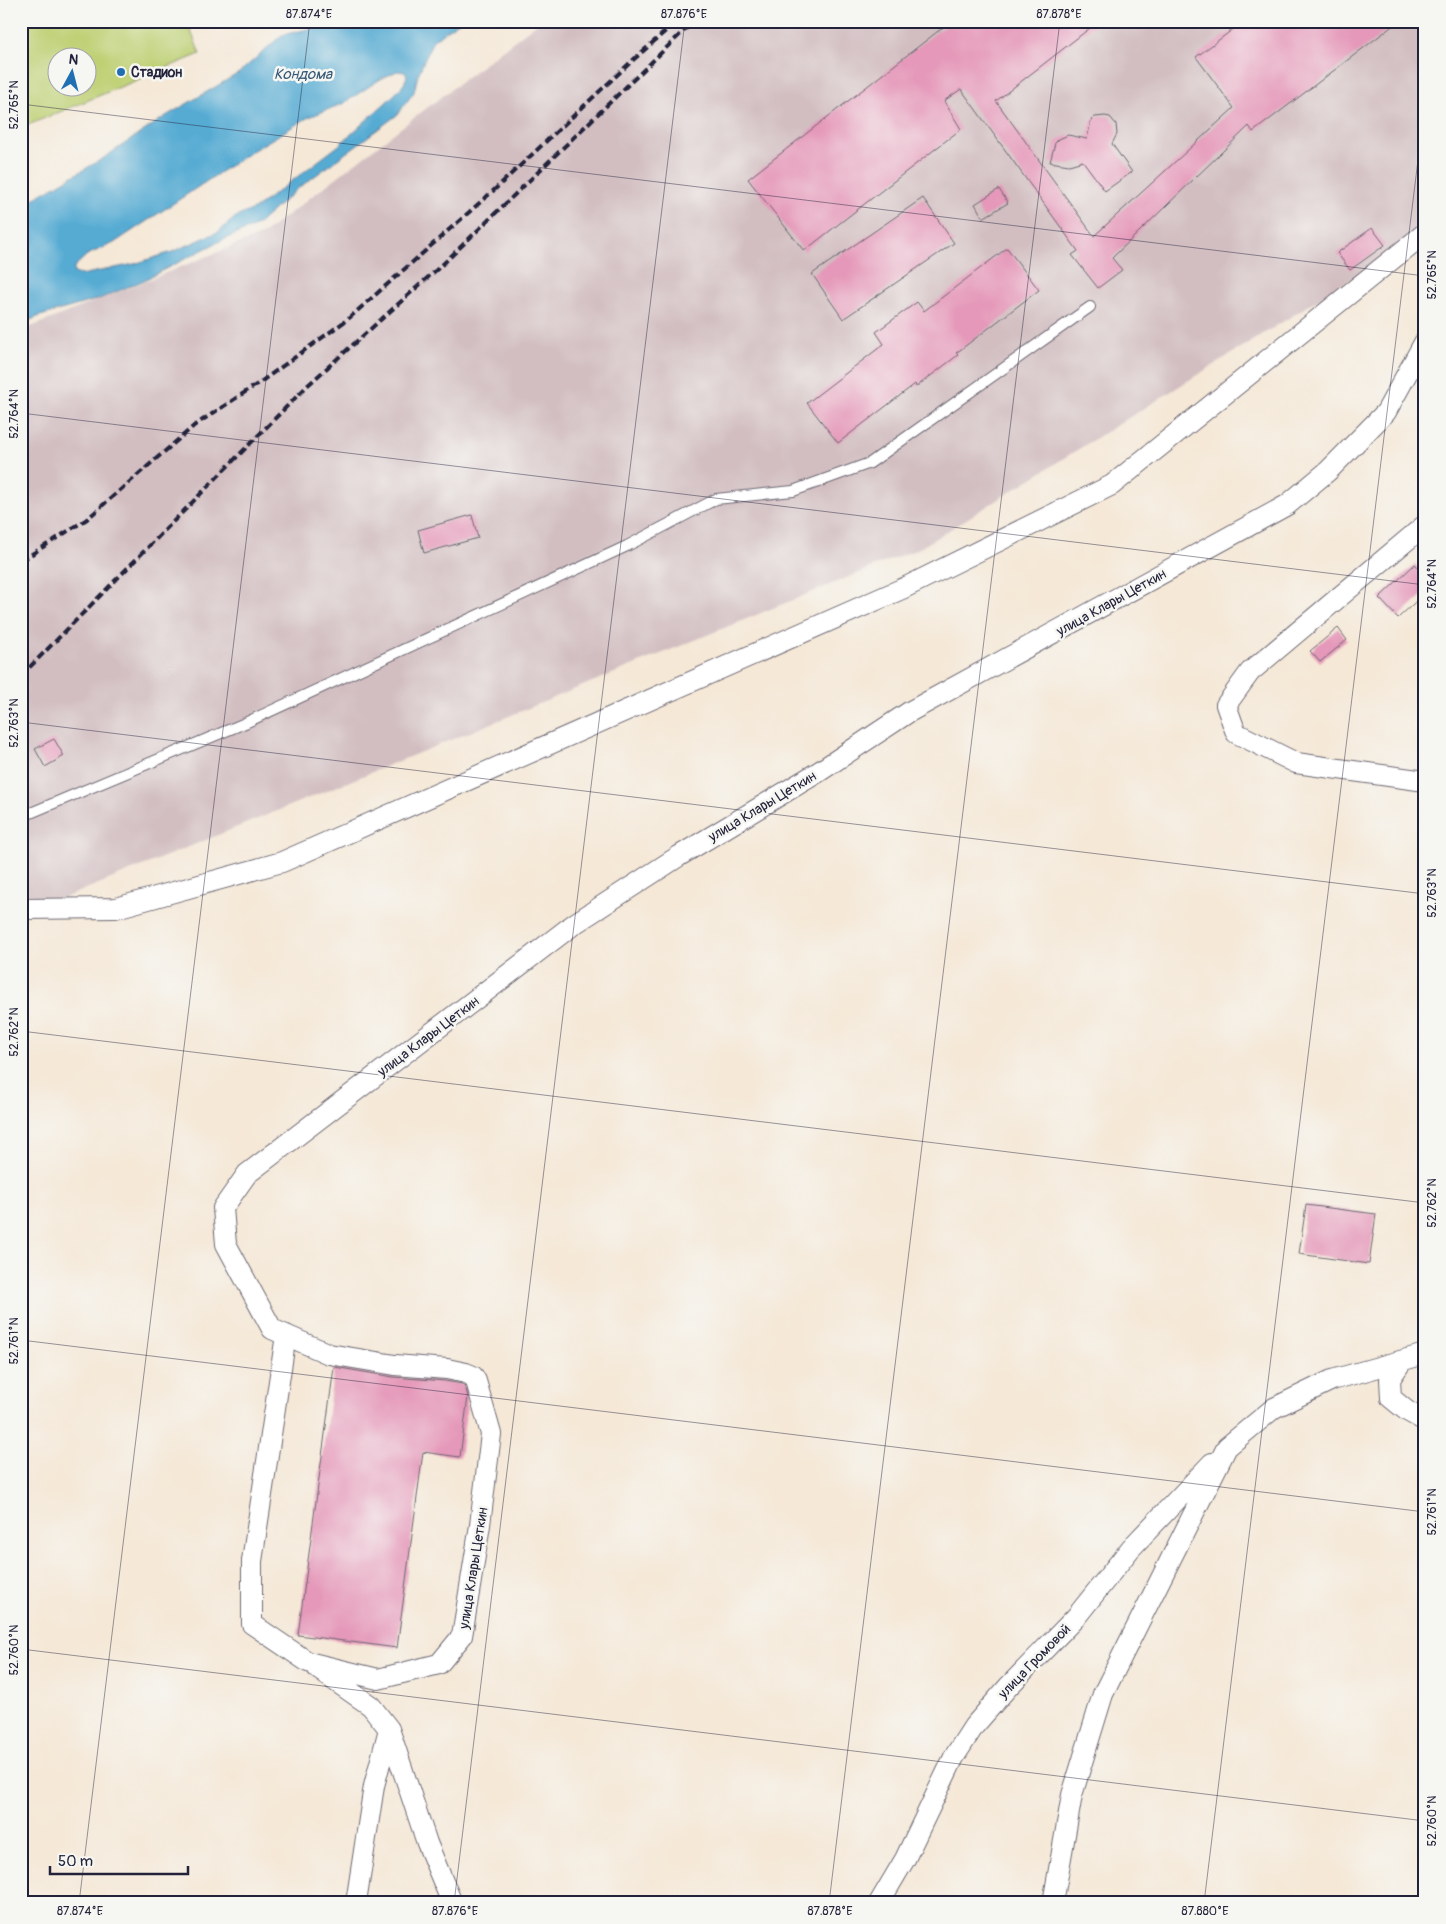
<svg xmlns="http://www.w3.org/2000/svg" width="1446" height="1924" font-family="Pangolin,sans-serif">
<rect width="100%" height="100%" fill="#f6f6f2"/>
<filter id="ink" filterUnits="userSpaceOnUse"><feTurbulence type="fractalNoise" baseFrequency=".02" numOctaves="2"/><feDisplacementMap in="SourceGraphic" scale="10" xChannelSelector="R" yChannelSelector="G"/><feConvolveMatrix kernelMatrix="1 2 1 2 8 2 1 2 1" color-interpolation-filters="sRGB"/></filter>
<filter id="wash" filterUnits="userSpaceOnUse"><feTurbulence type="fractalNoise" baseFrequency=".0096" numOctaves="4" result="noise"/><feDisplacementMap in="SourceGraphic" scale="20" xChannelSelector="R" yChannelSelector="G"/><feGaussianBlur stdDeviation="1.12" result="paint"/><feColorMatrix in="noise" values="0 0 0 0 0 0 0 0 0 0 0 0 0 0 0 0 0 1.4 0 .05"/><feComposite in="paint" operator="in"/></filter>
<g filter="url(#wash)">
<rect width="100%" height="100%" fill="#f5e8d7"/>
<path fill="#d2bec1" d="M540,21H1425V233L920,548L64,898L21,899V331L263,234Z"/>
<path fill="#bed073" stroke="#707957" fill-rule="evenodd" d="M21,21H187L200,54L21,128ZM58,58H88V88H58Z"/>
<path fill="#57abd3" stroke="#3c6687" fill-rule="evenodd" d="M326,21H460L433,40L418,75L414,92L397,115L296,190L257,225L218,242L142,281L99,299L40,316L21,324V206L102,159L166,116L239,73L282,35L321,26ZM397,71L405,72L407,76L404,84L394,95L338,146L256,208L236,217L218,232L172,252L134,264L81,275L74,273V267L87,255L114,243L252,151L307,118L344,103L379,80Z"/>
<g id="blocks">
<path fill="#e598b9" d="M951,21H1099L996,101L1094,236L1234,108L1196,57L1244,21H1399L1253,132L1249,126L1112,258L1122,270L1098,288L1072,255L1078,251L961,89L944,101L961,129L804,251L748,179Z
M1105,116L1110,117L1116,124L1117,134L1112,144L1132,172L1105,191L1083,161L1069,165L1050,162L1055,143L1059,139L1068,135L1087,139L1091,121L1095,117Z
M999,189L1008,203L983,218L975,204Z
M923,198L954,243L843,319L812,274Z
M1372,228L1385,245L1350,270L1337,253Z
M1007,248L1039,290L956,353L958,355L916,387L915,384L838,443L807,403L884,344L876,332L917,302L924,311Z
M472,515L478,538L424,553L418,530Z
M1415,564L1425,574V593L1398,618L1379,598Z
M1338,628L1347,640L1320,662L1310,651Z
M54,739L64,756L45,767L35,749Z
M1306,1205L1376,1214L1369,1264L1299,1254Z
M334,1367L393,1377L445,1381L462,1384L465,1386L468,1397L460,1457L423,1452L397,1648L298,1635Z"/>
</g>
</g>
<g filter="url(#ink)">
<use href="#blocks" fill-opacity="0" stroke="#6c6772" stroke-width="1"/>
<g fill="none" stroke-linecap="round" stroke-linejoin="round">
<defs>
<path id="service" d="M21,817L245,723L627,546L716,499L793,491L870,463L1090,307"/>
<path id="minor" d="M1425,525L1250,672L1226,705L1236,733L1296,763L1425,781
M21,909L116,908L282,862L904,588L1112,485L1425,233
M286,1335L252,1561V1624L308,1662L378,1679L439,1664L462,1636L480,1525L491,1434L476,1381L473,1376L466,1373L447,1369L395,1365L329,1354L272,1329L226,1244L223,1208L247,1174L574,924L679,856L820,771L909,712L1287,505L1328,471L1386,412L1425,341
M1402,1361L1390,1379L1391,1398L1407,1411L1425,1421
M318,1669L371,1706L389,1729L374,1786L356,1903
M389,1729L427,1843L452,1903
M879,1903L905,1859L954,1757L974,1726L1008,1687L1076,1617L1131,1548L1212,1463
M1053,1903L1072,1795L1103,1694L1227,1447L1274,1408L1332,1380L1425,1354"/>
</defs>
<use href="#service" stroke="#6c6772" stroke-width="12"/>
<use href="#minor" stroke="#6c6772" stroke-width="22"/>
<use href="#service" stroke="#fff" stroke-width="10"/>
<use href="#minor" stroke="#fff" stroke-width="20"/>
<path stroke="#22223b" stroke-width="4" stroke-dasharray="8 4" stroke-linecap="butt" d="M21,561L87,519L195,425L259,383L348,319L493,191L632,61L677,21
M21,676L308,385L444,263L694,21"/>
</g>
</g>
<path fill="none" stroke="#22223b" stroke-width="1" stroke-opacity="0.45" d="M21,104L1425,276M21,413L1425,585M21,722L1425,894M21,1031L1425,1203M21,1340L1425,1512M21,1649L1425,1821M79,1903L310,21M454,1903L685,21M829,1903L1060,21M1204,1903L1425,103"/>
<circle fill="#1f6fb2" stroke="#f6f6f2" stroke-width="2" cx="121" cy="72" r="5"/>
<g text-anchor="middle" stroke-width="5" stroke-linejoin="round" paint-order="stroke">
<g font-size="14" font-weight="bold" fill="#22223b" stroke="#f6f6f2" text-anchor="start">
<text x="131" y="77">Стадион</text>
</g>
<g font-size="14" fill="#22223b" stroke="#f6f6f2">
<text transform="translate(1111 602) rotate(-29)" y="5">улица Клары Цеткин</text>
<text transform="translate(762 806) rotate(-31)" y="5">улица Клары Цеткин</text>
<text transform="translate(428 1036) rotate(-37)" y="5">улица Клары Цеткин</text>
<text transform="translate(473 1568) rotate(-81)" y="5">улица Клары Цеткин</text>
<text transform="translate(1034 1661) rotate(-46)" y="5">улица Громовой</text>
</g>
<g font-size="15" font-style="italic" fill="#375978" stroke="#f6f6f2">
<text x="303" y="79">Кондома</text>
</g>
</g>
<rect width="1446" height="1924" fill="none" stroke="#f6f6f2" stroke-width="55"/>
<g transform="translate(72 72) rotate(7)"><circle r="24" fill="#f6f6f2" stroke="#a1a1a9"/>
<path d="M0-4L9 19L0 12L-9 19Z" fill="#1f6fb2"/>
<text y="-8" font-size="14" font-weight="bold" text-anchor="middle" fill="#22223b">N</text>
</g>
<path d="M50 1866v8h138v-8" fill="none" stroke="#22223b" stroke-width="2.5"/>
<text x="58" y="1866" font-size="15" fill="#22223b" stroke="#f6f6f2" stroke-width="4" paint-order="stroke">50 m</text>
<rect x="28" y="28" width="1390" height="1868" fill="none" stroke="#22223b" stroke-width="2"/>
<g font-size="12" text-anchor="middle" fill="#22223b">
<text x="309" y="18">87.874°E</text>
<text x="684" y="18">87.876°E</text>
<text x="1059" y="18">87.878°E</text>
<text transform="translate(14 105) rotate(-90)" y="4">52.765°N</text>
<text transform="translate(1432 275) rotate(-90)" y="4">52.765°N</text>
<text transform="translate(14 414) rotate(-90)" y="4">52.764°N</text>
<text transform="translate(1432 584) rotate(-90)" y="4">52.764°N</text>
<text transform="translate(14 723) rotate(-90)" y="4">52.763°N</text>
<text transform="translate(1432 893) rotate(-90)" y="4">52.763°N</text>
<text transform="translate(14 1032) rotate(-90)" y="4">52.762°N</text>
<text transform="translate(1432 1203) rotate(-90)" y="4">52.762°N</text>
<text transform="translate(14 1341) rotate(-90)" y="4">52.761°N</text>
<text transform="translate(1432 1512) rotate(-90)" y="4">52.761°N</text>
<text transform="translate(14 1650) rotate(-90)" y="4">52.760°N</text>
<text transform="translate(1432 1821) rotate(-90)" y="4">52.760°N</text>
<text x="80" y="1915">87.874°E</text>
<text x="455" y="1915">87.876°E</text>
<text x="830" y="1915">87.878°E</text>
<text x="1205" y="1915">87.880°E</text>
</g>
</svg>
